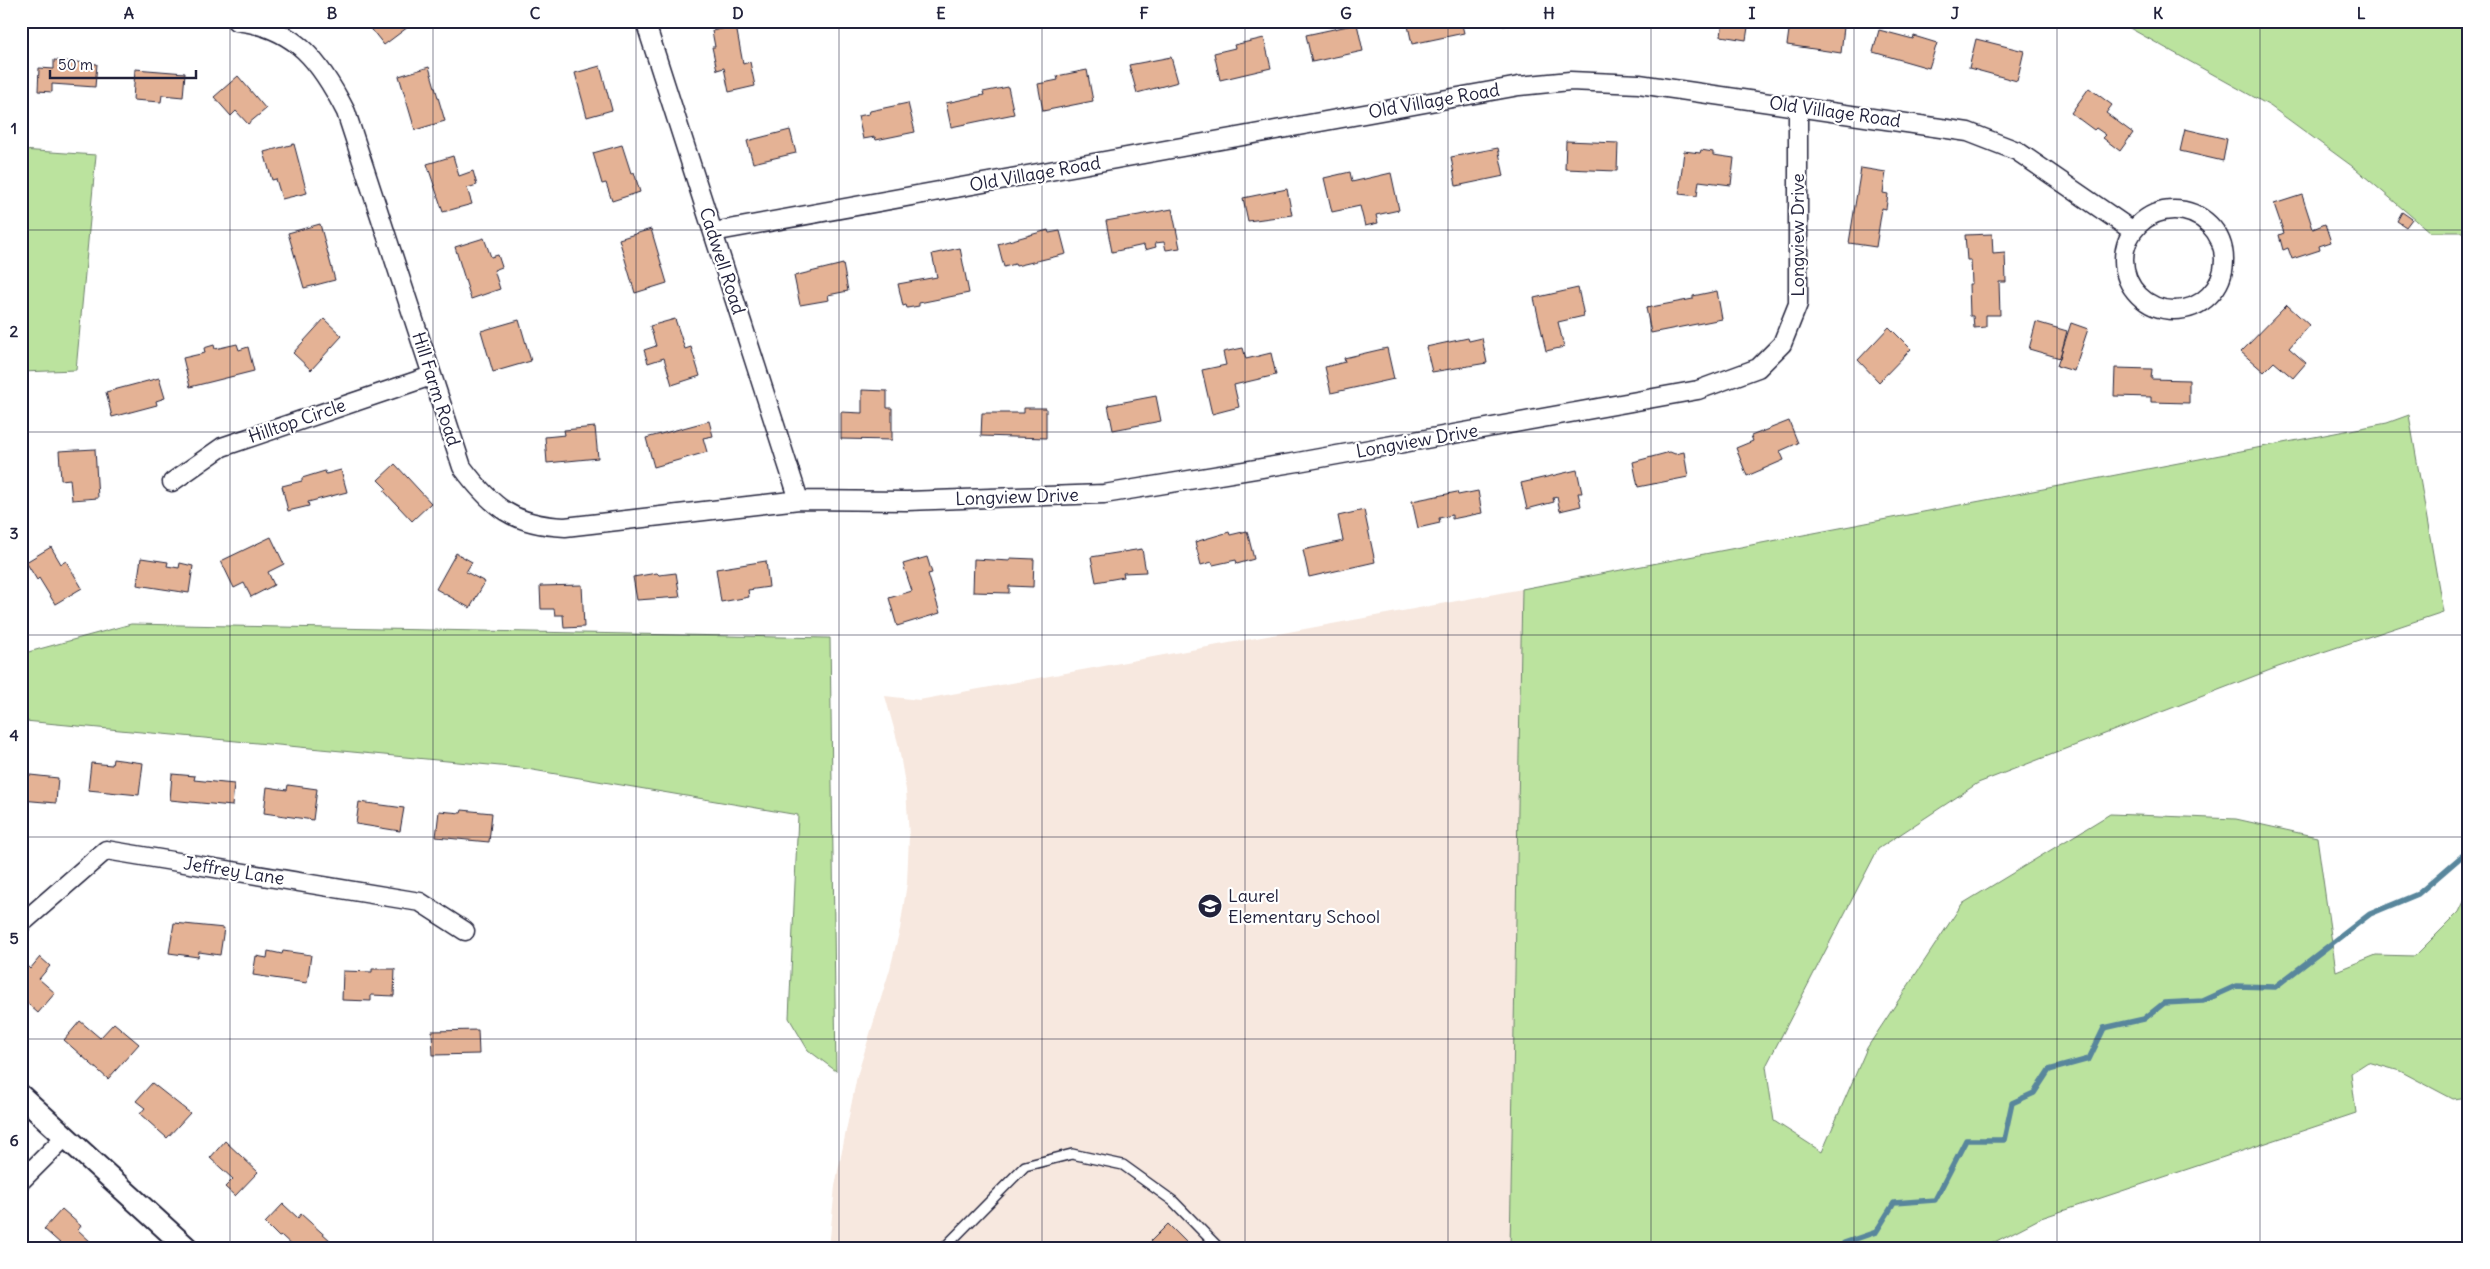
<svg xmlns="http://www.w3.org/2000/svg" width="2490" height="1269" font-family="Delius,sans-serif">
<rect width="100%" height="100%" fill="#fff"/>
<filter id="ink" filterUnits="userSpaceOnUse"><feTurbulence type="fractalNoise" baseFrequency=".02" numOctaves="2"/><feDisplacementMap in="SourceGraphic" scale="10" xChannelSelector="R" yChannelSelector="G"/><feConvolveMatrix kernelMatrix="1 2 1 2 8 2 1 2 1" color-interpolation-filters="sRGB"/></filter>
<g filter="url(#ink)">
<path fill="#f7e8df" d="M1522,589L1510,1248H829L835,1186L857,1076L890,969L900,929L907,883L909,836L906,790L898,743L885,696L919,700Z"/>
<path fill="#bbe39e" stroke="#6e826c" d="M2117,21H2469V232H2430L2356,169L2270,106Z
M21,150L96,155L76,370L21,372Z
M2409,415L2443,612L2278,667L1978,783L1878,849L1766,1066L1774,1121L1822,1152L1867,1048L1962,904L2110,814L2236,819L2317,837L2336,971L2376,955L2415,956L2459,912L2469,891V1097L2453,1099L2400,1071L2368,1062L2351,1073L2356,1113L2041,1218L1983,1248H1510L1522,589L2387,423Z
M131,624L830,638L836,1071L808,1050L789,1018L798,815L521,768L25,721L21,723V654Z"/>
<g fill="none" stroke-linecap="round" stroke-linejoin="round">
<path stroke="#59869c" stroke-width="5.5" d="M1841,1248L1844,1243L1876,1232L1894,1203L1935,1200L1966,1140H2004L2012,1103L2034,1093L2049,1070L2089,1059L2104,1028L2144,1019L2164,1003L2203,1001L2236,986L2275,987L2370,914L2418,894L2469,850"/>
</g>
<path fill="#e4b295" stroke="#22223b" d="M365,21H404L408,27L384,45Z
M555,21H579L557,28Z
M1407,21H1461L1464,33L1412,44Z
M1502,21H1531V22L1503,26Z
M1615,21H1659L1641,22V27L1614,26Z
M1723,21H1749L1746,40L1721,36Z
M1805,21H1838L1837,26L1844,27L1841,53L1787,45L1790,23L1804,25Z
M1357,24L1363,51L1312,62L1306,35Z
M736,26L743,64L750,62L755,86L729,92L724,68L717,70L712,47H715L712,31Z
M1879,30L1913,39L1914,36L1937,43L1929,68L1873,52Z
M1264,38L1271,68L1220,80L1214,53L1235,48L1234,45Z
M1976,39L2024,51L2017,81L1969,68Z
M1171,57L1178,82L1137,93L1129,65Z
M54,60L97,64L95,87L52,84V92L38,91L39,68L54,69Z
M600,66L612,110L587,117L575,73Z
M429,67L445,121L415,130L399,76Z
M135,69L185,73L183,97L162,95L161,102L133,100Z
M1087,70L1093,101L1043,111L1038,84L1058,80L1057,76Z
M238,76L266,109L248,124L236,111L231,116L214,97Z
M1008,87L1014,114L951,127L946,103L984,95L983,92Z
M2089,88L2112,105L2106,113L2133,133L2120,151L2103,138L2106,135L2096,128L2094,130L2071,113Z
M908,103L915,132L876,140L875,137L863,139L858,116L869,114L870,111Z
M2185,129L2227,139L2223,161L2180,151Z
M790,130L796,153L753,163L747,141Z
M1566,141L1618,143L1617,171L1565,169Z
M294,144L307,193L282,199L276,179L272,180L264,152Z
M622,145L631,173L634,172L640,192L612,201L606,183L602,184L593,153Z
M1498,148L1504,176L1456,186L1451,157Z
M1701,150L1713,152V155L1734,158L1731,185L1699,181L1697,196L1679,194L1684,151L1700,153Z
M453,156L459,176L473,171L477,185L467,188L472,204L443,212L427,164Z
M1861,168L1886,172L1883,193L1888,194L1886,209L1882,208L1876,247L1849,243Z
M1350,172L1352,182L1391,173L1399,210L1376,215L1378,223L1365,226L1360,206L1332,212L1324,178Z
M1287,189L1292,215L1248,221L1243,198Z
M2302,195L2313,229L2325,224L2331,242L2319,246L2320,250L2292,259L2288,248L2283,250L2279,235L2284,233L2274,204Z
M1172,209L1180,248L1166,250L1164,242L1155,243L1156,247L1145,250L1144,245L1112,252L1106,221Z
M2402,212L2412,219L2406,227L2397,221Z
M320,224L335,280L304,288L288,233Z
M651,229L667,283L635,293L619,239Z
M1048,230L1049,233L1060,231L1066,254L1016,266L1015,264L1004,267L998,244Z
M1992,234L1993,254L2005,253L2006,282H1999L2000,315H1986V327L1974,328L1973,316H1970L1969,284H1972L1971,260H1967L1965,235Z
M484,238L491,257L498,255L502,267L494,270L500,289L471,299L455,247Z
M960,248L969,293L919,303V306L907,308L906,305L903,306L898,284L937,277L932,254Z
M843,264L848,291L828,295L829,300L800,305L794,276Z
M1578,288L1584,316L1558,322L1564,347L1546,351L1534,298Z
M1717,291L1722,319L1651,333L1646,308L1693,299V296Z
M2287,305L2309,325L2289,348L2306,363L2293,378L2274,362L2264,372L2241,352Z
M324,319L342,336L311,370L293,353Z
M675,319L685,349L691,347L700,376L672,385L664,358L648,363L644,350L656,346L650,326Z
M519,320L531,361L493,372L481,331Z
M2036,322L2067,331L2060,358L2029,349Z
M2071,323L2088,329L2074,371L2057,366Z
M1889,327L1911,349L1879,382L1858,360Z
M1468,338L1469,341L1482,338L1487,363L1432,372L1426,347Z
M237,344L239,350L248,347L254,371L190,387L183,358L205,353L204,348L214,345L215,349Z
M1243,348L1246,359L1271,353L1276,375L1234,385L1239,407L1212,414L1202,370L1226,365L1223,352Z
M1387,348L1394,379L1331,393L1325,367L1345,362L1344,358Z
M2115,368L2152,369L2151,379L2189,380V403L2151,402V397L2114,396Z
M159,378L165,398L156,401L157,405L112,417L106,392Z
M862,390L887,391V408H892V440L841,439V412L862,413Z
M1156,396L1161,421L1113,430L1108,405Z
M1024,408H1046V438L981,436L982,413H1024Z
M709,421L713,436L703,438L707,452L654,467L646,438Z
M1789,421L1798,443L1780,451L1784,460L1747,476L1736,448L1753,441L1751,436Z
M595,427L598,458L547,463L545,437L565,435L564,430Z
M95,449L98,498L72,500L70,479L61,480L59,451Z
M1670,452L1675,454L1684,452L1688,477L1638,487L1633,462Z
M395,464L431,503L412,521L384,491L387,489L378,480Z
M341,470L347,492L308,502L309,506L288,511L282,486L302,481V478L325,471L326,474Z
M1577,470L1582,493H1578L1581,506L1560,511L1557,497L1553,498L1554,502L1527,509L1521,483Z
M1478,491L1482,513L1452,519V515L1439,518L1440,523L1418,528L1412,501L1457,492L1458,495Z
M1364,510L1375,562L1309,577L1303,550L1343,541L1338,516Z
M1247,531L1254,559L1237,564L1236,560L1213,565L1212,562L1201,565L1195,542L1229,532L1230,535Z
M271,537L284,564L268,572L274,585L251,597L244,583L234,588L221,561Z
M51,547L61,564L66,561L82,588L55,604L39,578L37,580L26,562Z
M1142,549L1146,572L1123,573L1124,577L1096,582L1091,557Z
M456,553L472,562L466,572L485,582L470,608L436,589Z
M927,557L932,573L928,574L940,613L897,626L889,598L912,591L903,564Z
M141,558L168,562L167,566L179,568L180,563L193,566L189,593L137,585Z
M1010,558L1034,559L1033,587L1009,586V593L973,592L974,559L1010,561Z
M766,561L769,587L748,590L749,597L721,602L716,569Z
M657,573L659,575L676,573L680,597L637,600L633,577Z
M582,585L584,627L564,628L563,615H555L554,609H541L540,586Z
M113,759L143,763L139,795L88,790L91,763L112,765Z
M21,774L58,778L56,803L21,800Z
M172,774L195,776L194,780L234,784L232,806L170,800Z
M288,785L317,789L313,820L264,813L267,787L287,790Z
M359,802L404,808L400,831L356,824Z
M462,810L492,813L489,842L436,837L439,811L461,813Z
M174,923L224,928L220,955L199,952L198,957L169,953Z
M268,951L282,954L283,951L311,955L307,983L253,975L256,956L267,958Z
M40,957L50,966L39,979L55,993L38,1013L21,998V967L24,963L30,969Z
M372,969H395L394,996L371,995V1001L342,1000L343,971L372,972Z
M80,1021L100,1038L114,1023L139,1044L108,1079L64,1040Z
M478,1030L479,1054L433,1055L432,1031Z
M152,1083L190,1113L167,1138L140,1114L145,1108L136,1101Z
M225,1141L258,1172L235,1196L225,1187L233,1179L210,1158Z
M283,1204L298,1218L301,1214L331,1241L325,1248H295L282,1236L279,1237L265,1223Z
M62,1209L81,1226L78,1230L92,1243L88,1248H58L61,1244L44,1229Z
M1168,1224L1192,1248H1144Z"/>
<g fill="none" stroke-linecap="round" stroke-linejoin="round">
<defs>
<path id="service" d="M944,1248L1025,1166L1072,1154L1123,1165L1173,1201L1219,1248"/>
<path id="minor" d="M236,21C296,27 321,63 346,112L462,467C492,507 513,525 565,527L799,500L907,501L1104,494L1298,462L1698,390L1758,368L1782,344L1798,304V107
M645,21L799,500
M2124 260a50 50 0 1 1 100 0a50 50 0 1 1-100 0Z
M713,232L1519,86L1570,81L1639,84L1968,132L2017,151L2133,231
M172,482L222,447L431,376
M21,924L106,850L420,902L465,931
M21,1181L66,1136"/>
<path id="tertiary" d="M21,1096L187,1248"/>
</defs>
<use href="#service" stroke="#22223b" stroke-width="12"/>
<use href="#minor" stroke="#22223b" stroke-width="21"/>
<use href="#tertiary" stroke="#22223b" stroke-width="25"/>
<use href="#service" stroke="#fff" stroke-width="9"/>
<use href="#minor" stroke="#fff" stroke-width="18"/>
<use href="#tertiary" stroke="#fff" stroke-width="21"/>
</g>
</g>
<path fill="none" stroke="#22223b" stroke-width="1" stroke-opacity="0.55" d="M230,21V1248M433,21V1248M636,21V1248M839,21V1248M1042,21V1248M1245,21V1248M1448,21V1248M1651,21V1248M1854,21V1248M2057,21V1248M2260,21V1248M21,230H2469M21,432H2469M21,635H2469M21,837H2469M21,1039H2469"/>
<defs>
<symbol id="school-disc" viewBox="-11 -11 22 22"><circle r="9.5" fill="#22223b" stroke="#fff"/><path d="M0-5L7-2L0 1L-7-2ZM-4 1L0 2.5L4 1V4Q0 6-4 4Z" fill="#fff"/></symbol>
</defs>
<g fill-rule="evenodd">
<use href="#school-disc" x="1196" y="892" width="28" height="28"/>
</g>
<g text-anchor="middle" stroke-width="4.5" stroke-linejoin="round" paint-order="stroke">
<g font-size="18" fill="#22223b" stroke="#fff">
<text transform="translate(1434 101) rotate(-10)" y="6">Old Village Road</text>
<text transform="translate(1835 112) rotate(8)" y="6">Old Village Road</text>
<text transform="translate(1035 174) rotate(-10)" y="6">Old Village Road</text>
<text transform="translate(1798 235) rotate(-90)" y="6">Longview Drive</text>
<text transform="translate(722 261) rotate(72)" y="6">Cadwell Road</text>
<text transform="translate(436 389) rotate(72)" y="6">Hill Farm Road</text>
<text transform="translate(297 421) rotate(-19)" y="6">Hilltop Circle</text>
<text transform="translate(1417 441) rotate(-10)" y="6">Longview Drive</text>
<text transform="translate(1017 497) rotate(-2)" y="6">Longview Drive</text>
<text transform="translate(234 871) rotate(9)" y="6">Jeffrey Lane</text>
</g>
<g font-size="18" fill="#22223b" stroke="#fff" text-anchor="start">
<text x="1228" y="902">Laurel<tspan x="1228" dy="21">Elementary School</tspan></text>
</g>
</g>
<rect width="2490" height="1269" fill="none" stroke="#fff" stroke-width="55"/>
<path d="M50 70v8h146v-8" fill="none" stroke="#22223b" stroke-width="2.5"/>
<text x="58" y="70" font-size="15" fill="#22223b" stroke="#ffffff" stroke-width="4" paint-order="stroke">50 m</text>
<rect x="28" y="28" width="2434" height="1214" fill="none" stroke="#22223b" stroke-width="2"/>
<g font-size="16" text-anchor="middle" font-weight="bold" fill="#22223b">
<text x="129" y="19">A</text>
<text x="332" y="19">B</text>
<text x="535" y="19">C</text>
<text x="738" y="19">D</text>
<text x="941" y="19">E</text>
<text x="1144" y="19">F</text>
<text x="1346" y="19">G</text>
<text x="1549" y="19">H</text>
<text x="1752" y="19">I</text>
<text x="1955" y="19">J</text>
<text x="2158" y="19">K</text>
<text x="2361" y="19">L</text>
<text x="14" y="134">1</text>
<text x="14" y="337">2</text>
<text x="14" y="539">3</text>
<text x="14" y="741">4</text>
<text x="14" y="944">5</text>
<text x="14" y="1146">6</text>
</g>
</svg>
